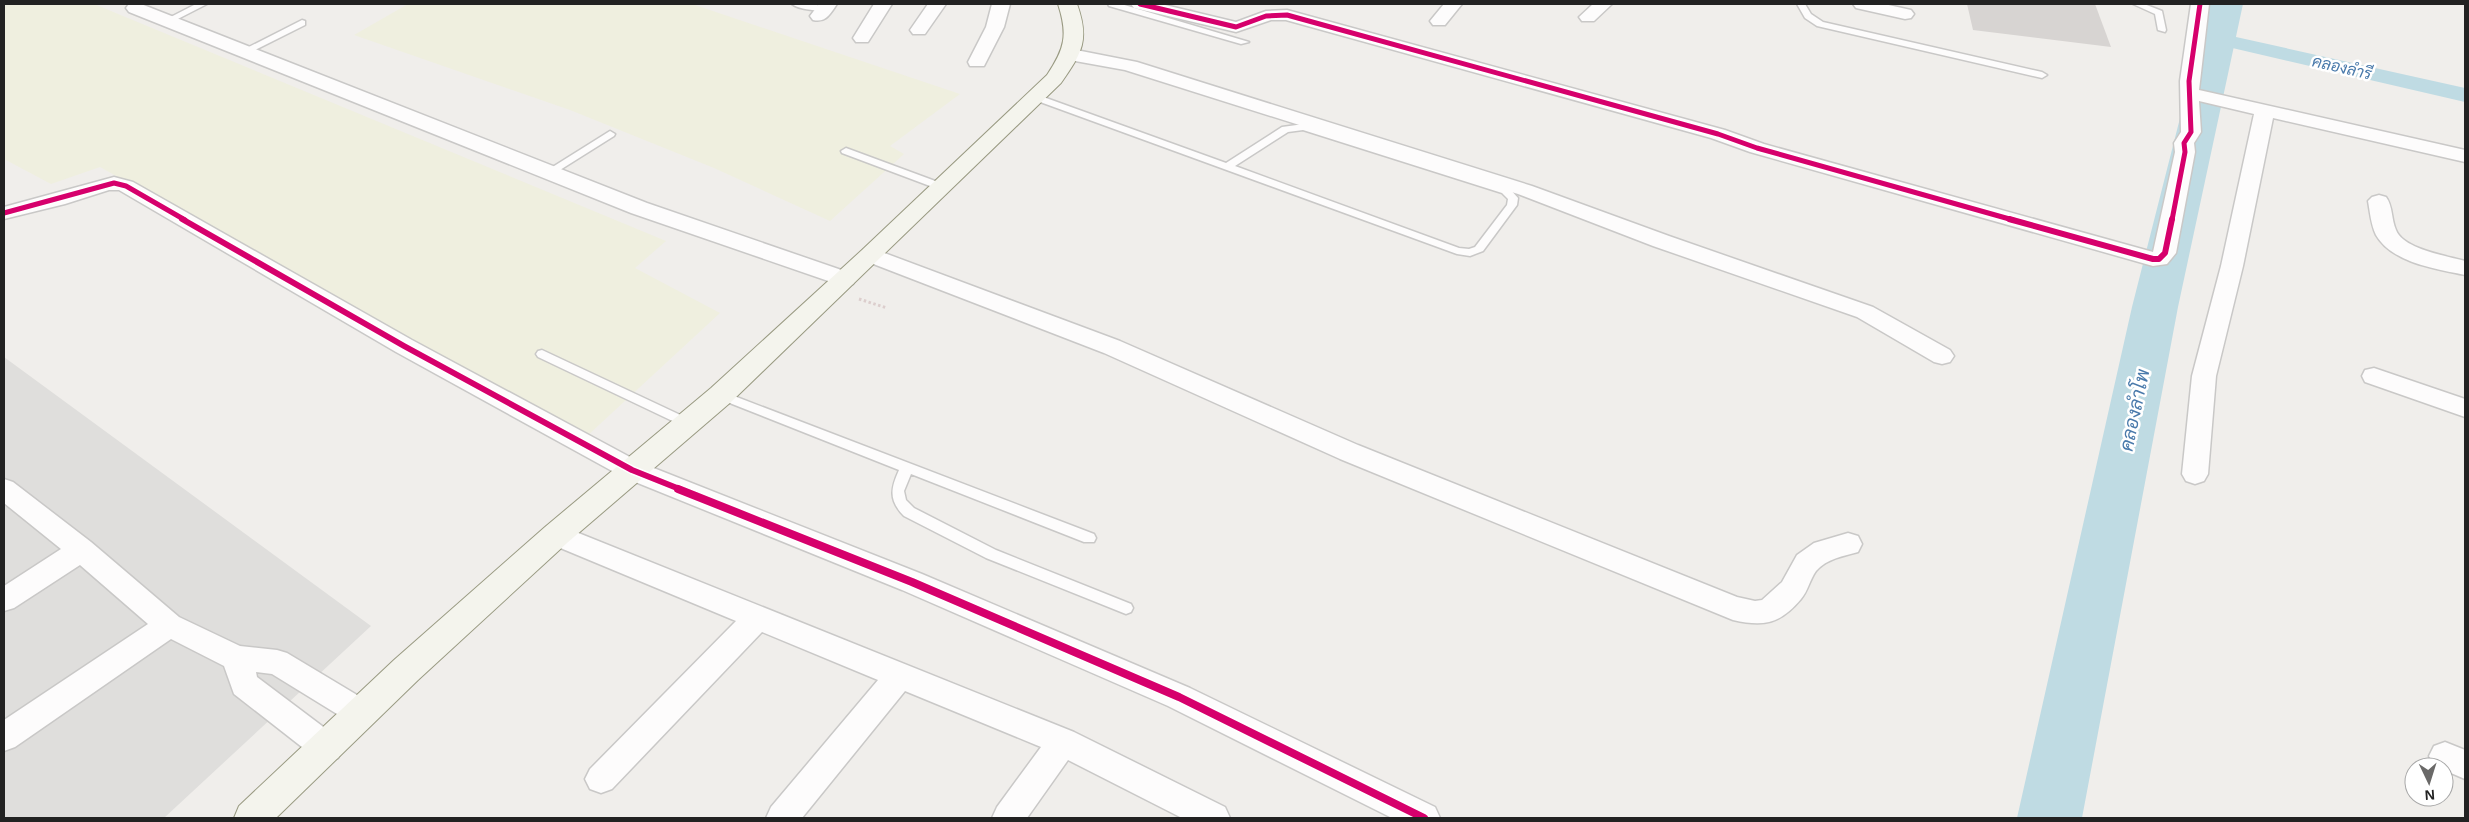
<svg xmlns="http://www.w3.org/2000/svg" width="2469" height="822" font-family="Helvetica,Sarabun,sans-serif">
<rect width="100%" height="100%" fill="#f0eeeb"/>
<path fill="#dfdedc" d="M4,357L371,626L164,818H4Z"/>
<path fill="#efefdf" d="M4,4H94L666,241L635,268L720,313L586,437L100,167L51,184L4,159Z
M408,4H692L960,94L890,146L904,154L830,221L714,168L570,110L354,35Z"/>
<g fill="none" stroke-linecap="round" stroke-linejoin="round">
<path fill="#bfdbe3" fill-rule="evenodd" d="M2218,33L2465,88V102L2211,43L2208,39L2211,35Z"/>
<path fill="#bfdbe3" fill-rule="evenodd" d="M2209,4H2243L2178,307L2082,818H2017L2132,307Z"/>
</g>
<path fill="#d7d4d2" d="M1967,4H2095L2111,47L1973,30Z"/>
<g fill="none" stroke-linecap="round" stroke-linejoin="round">
<defs>
<path id="lane" d="M196,4H207L170,23L163,21Z
M792,4H813L828,8C822,13 798,9 792,4Z
M1108,4H1121L1249,42L1241,44L1109,6Z
M1797,4H1805L1811,14L1823,22L2042,72L2047,75L2042,78L1817,26L1805,18Z
M2133,4H2144L2162,11L2166,30L2165,32L2158,30L2155,14Z
M302,20L305,21V25L247,54H241L239,52Z
M1035,94L1226,163L1282,127L1304,124L1510,189L1518,198L1517,205L1483,251L1470,256L1457,254L1032,99L1030,97ZM1303,130L1502,193L1508,199L1507,205L1475,247L1469,249L1459,248L1235,166L1288,132Z
M610,131L615,134L614,136L552,175L548,176L543,173Z
M846,148L946,185L947,187L946,189H938L842,153L841,151Z
M542,350L691,420L693,423L691,426H683L538,357L536,354L538,351Z
M721,391L1094,534L1096,538L1094,542H1084L911,474L904,491L906,500L914,508L996,550L1131,604L1133,608L1131,612L1126,614L986,558L904,516C888,500 891,488 899,470L717,398L715,395L717,392Z"/>
<path id="street" d="M129,4H141L647,203L853,274L856,279L853,284L845,286L837,284L631,213L129,12L126,8Z
M819,4H837C830,14 826,23 813,20L810,16Z
M874,4H892L868,42H856L853,38Z
M928,4H946L925,34H913L910,30Z
M992,4H1010L1004,27L984,66H970L968,62L986,27Z
M1131,4H1161L1236,22L1266,11L1287,10L1725,130L1764,144L2153,252L2175,152L2174,143L2181,132L2180,81L2191,4H2209L2199,90L2465,150V162L2273,118L2243,266L2216,376L2208,474L2204,481L2195,484L2186,481L2182,474L2192,376L2221,266L2254,114L2199,101L2201,132L2194,143L2195,152L2176,253L2167,264L2153,266L1750,152L1711,138L1286,20H1271L1236,32L1134,8Z
M1444,4H1462L1445,25H1433L1430,21Z
M1593,4H1612L1594,21H1582L1579,17Z
M1853,4H1884L1911,10L1914,14L1911,18L1905,19L1856,8Z
M1071,49L1137,62L1532,186L1669,236L1873,307L1950,350L1954,356L1950,362L1942,364L1934,362L1857,317L1653,246L1518,194L1125,70L1064,59L1062,55L1064,51Z
M114,177L133,182L412,340L641,463L922,574L1190,688L1435,807L1440,818H1392L1168,706L902,590L623,477L396,352L119,190H109L65,204L4,219V207Z
M2379,195L2386,197C2393,206 2391,219 2396,230C2403,249 2447,256 2465,261V275C2437,269 2392,263 2376,235C2371,225 2370,212 2368,201L2372,197Z
M871,248L1120,341L1358,445L1737,597L1755,601L1762,600L1782,582L1797,555L1814,543L1848,533L1858,536L1862,544L1858,552C1844,556 1826,559 1816,571C1810,579 1808,591 1801,599C1780,624 1764,627 1733,620L1340,459L1104,353L863,260L860,255L863,250Z
M2374,368L2465,399V417L2365,382L2362,376L2365,370Z
M4,479L13,482L91,542L179,617L240,646L277,650L287,653L372,704L376,713L372,722L361,726L350,722L272,674L256,672L257,677L338,738L343,748L338,758L327,762L316,758L234,694L224,666L171,639L15,747L4,751V720L148,624L80,565L14,608L4,611V586L61,549L4,503Z
M556,524L1074,732L1225,807L1230,818H1182L1068,760L1027,818H992L997,807L1041,747L905,691L802,818H766L771,807L878,680L762,632L612,789L601,793L590,789L585,779L590,769L736,621L546,542L542,535L546,528Z
M2445,742L2465,750V779L2444,770V767L2434,766L2429,756L2434,746Z"/>
<path id="secondary" d="M1058,4H1077C1090,40 1082,53 1061,83L731,402L567,543L418,680L276,818H234L239,806L394,660L545,527L711,388L862,250L1047,75C1065,48 1068,35 1058,4Z"/>
</defs>
<use href="#lane" stroke="#c9c8c7" stroke-width="3"/>
<use href="#street" stroke="#c9c8c7" stroke-width="3"/>
<use href="#secondary" stroke="#999a82" stroke-width="2"/>
<path stroke="#dccecd" stroke-width="3" stroke-dasharray="2.5 2.5" stroke-linecap="butt" d="M859,299L887,308"/>
<use href="#lane" fill="#fdfcfc" fill-rule="evenodd"/>
<use href="#street" fill="#fdfcfc" fill-rule="evenodd"/>
<use href="#secondary" fill="#f4f4ed" fill-rule="evenodd"/>
<defs>
<path id="cycleway-far2" d="M1140,4L1236,27L1266,16L1287,15L1718,134L1757,148L2013,220
M4,213L114,183L126,186L185,220
M2172,220L2185,152L2184,143L2191,132L2189,81L2200,4"/>
<path id="cycleway-far1" d="M182,219L404,346L632,470L682,490
M2009,219L2153,259H2159L2165,253L2172,219"/>
<path id="cycleway" d="M678,489L912,582L1179,697L1424,818"/>
</defs>
<use href="#cycleway-far2" stroke="#fff" stroke-width="8"/>
<use href="#cycleway-far1" stroke="#fff" stroke-width="9"/>
<use href="#cycleway" stroke="#fff" stroke-width="11"/>
<use href="#cycleway-far2" stroke="#d6006c" stroke-width="5"/>
<use href="#cycleway-far1" stroke="#d6006c" stroke-width="6"/>
<use href="#cycleway" stroke="#d6006c" stroke-width="8"/>
</g>
<g text-anchor="middle" stroke-width="5" stroke-linejoin="round" paint-order="stroke">
<g font-size="16" font-style="italic" fill="#4a7aab" stroke="#fff">
<text transform="translate(2342 67) rotate(13)" y="6">คลองลำรี</text>
</g>
<g font-size="19" font-style="italic" fill="#4a7aab" stroke="#fff">
<text transform="translate(2134 410) rotate(-78)" y="7">คลองลำโพ</text>
</g>
</g>
<rect width="2469" height="822" fill="none" stroke="#222222" stroke-width="10"/>
<g transform="translate(2429 782) rotate(176)"><circle r="24" fill="#ffffff" stroke="#a7a7a7"/>
<path d="M0-4L9 19L0 12L-9 19Z" fill="#6a6968"/>
<text y="-8" font-size="14" font-weight="bold" text-anchor="middle" fill="#222222">N</text>
</g>
</svg>
